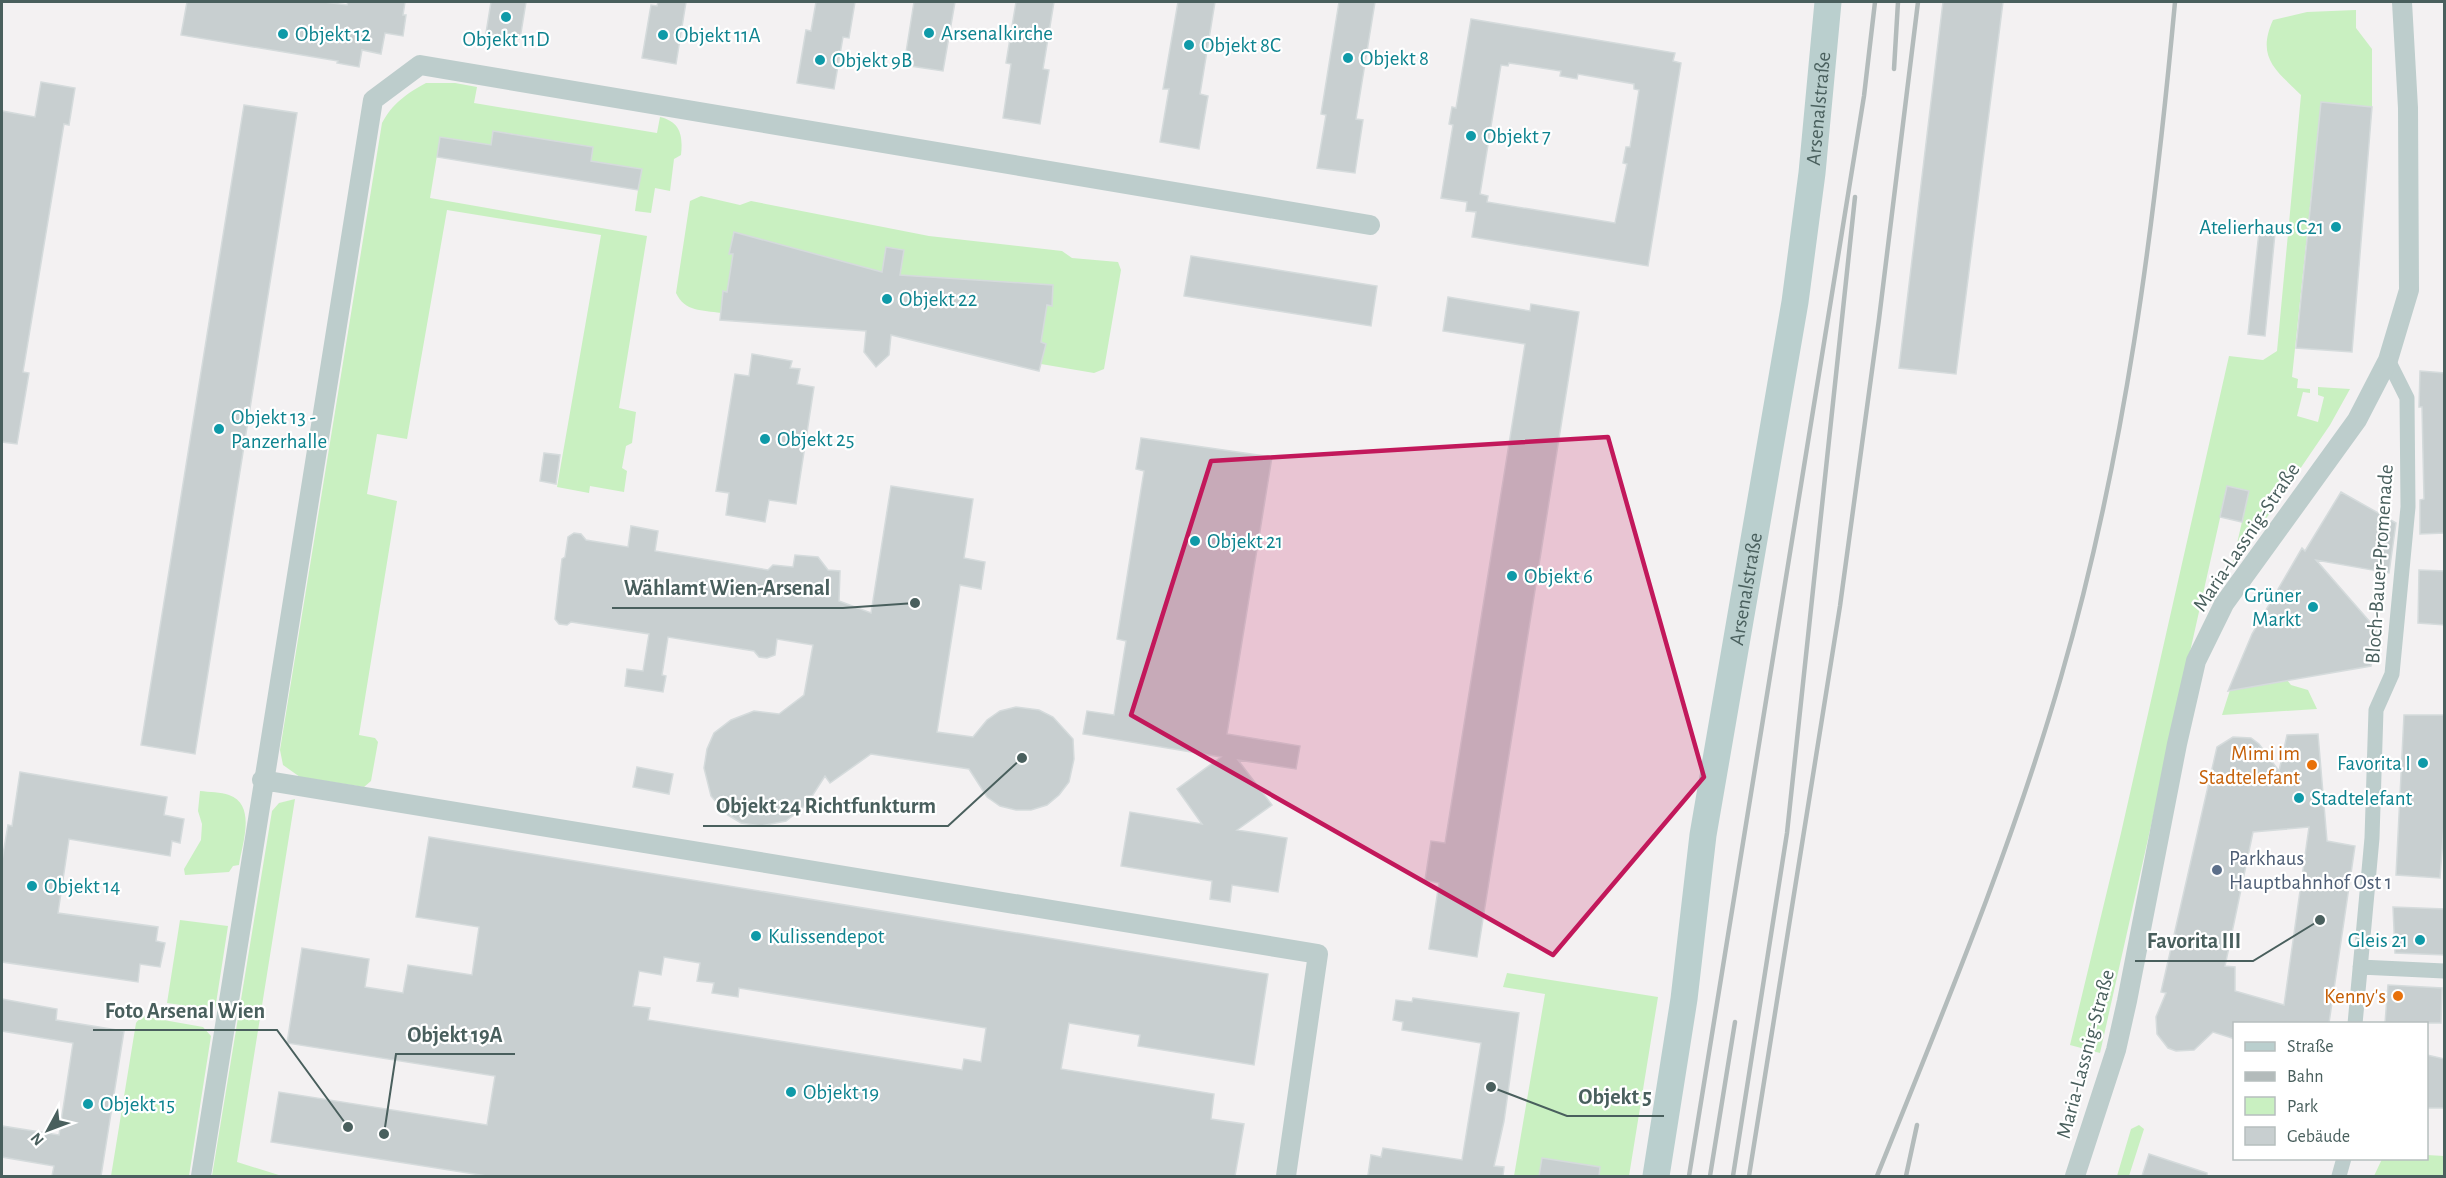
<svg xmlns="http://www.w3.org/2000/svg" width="2446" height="1178" font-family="'Alegreya Sans',sans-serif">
<rect width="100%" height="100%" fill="#f3f1f2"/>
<path fill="#c9f0c1" d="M2356,10V28L2372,49V107L2321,102L2292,377L2298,379L2297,388L2310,389V393L2303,392L2297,416L2318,422L2324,397L2318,395V387L2350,389L2330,425L2231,570L2249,491L2227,487L2100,1053L2070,1045L2121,833L2229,356L2263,360L2277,351L2301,95C2276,70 2256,58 2273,20L2307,12Z
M426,83H455L477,87L474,103L657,133L660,117C681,122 683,136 681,155L674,159L670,191L655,188L651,213L635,211L641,169L591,161L592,147L494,131L491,145L440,137L430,198L647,236L619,408L636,412L632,443L626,446L622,468L627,471L624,492L590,486L589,493L557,487L601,235L447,210L407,439L377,434L367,494L397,501L359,735L375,738L378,742L371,781L364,787L300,777L283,765L280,750L382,123C393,103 406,94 426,83Z
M701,196L740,205L751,201L929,236L1062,251L1072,258L1118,262L1121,270L1104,369L1094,373L1041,364L1046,344L1041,342L1047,305H1052L1053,285L900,275L904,251L886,247L882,272L734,233L729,253L733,254L727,292H723L721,313C702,310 685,312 676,293L690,201Z
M2287,680L2291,685L2308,690L2317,709L2222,715L2230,690Z
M200,791C209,792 221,792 229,795C257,805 242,844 239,865L233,866L229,872L185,875L184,869L201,840L202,824L198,811Z
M295,799L237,1162L282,1176H212L272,811L279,803Z
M180,920L228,926L215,1010L167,1003Z
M1507,973L1658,997L1629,1176H1514L1545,994L1503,987Z
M141,1016L203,1027L211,1036L189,1176H111L136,1023Z
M2139,1125L2144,1129L2129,1176H2117L2131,1129Z
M2427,1155L2444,1156V1176H2374L2382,1159L2426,1158Z"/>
<path fill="#c8cfd0" stroke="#d5dbdc" stroke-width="1.5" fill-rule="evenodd" d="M187,2H324L347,5L348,2H405L403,15H406L403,36L385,33L381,54L362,50L359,67L337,63L338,61L181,35Z
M491,2H526L520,39L486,33Z
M658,2H686L676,64L642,58L651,5L657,6Z
M816,2H855L849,38L843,37L834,89L797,83L806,30L811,31Z
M914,2H955L943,71L904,65Z
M1016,2H1054L1043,69L1049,70L1040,124L1003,118L1011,64L1006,63Z
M1178,2H1215L1200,94L1208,96L1199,149L1160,142L1169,89H1163Z
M1339,2H1375L1356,119L1363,120L1355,173L1317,168L1326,115L1321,114Z
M1943,2H2003L1956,374L1899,368Z
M1471,19L1675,53L1673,61L1681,63L1648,266L1472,237L1476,212L1466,211L1467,202L1441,198L1453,125L1449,124L1452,107L1456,108ZM1509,63L1561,71L1560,76L1577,79L1578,74L1634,84V89L1639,90L1630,147H1626L1623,163L1627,164L1615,223L1487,202L1488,196L1480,194L1501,65L1508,66Z
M41,82L75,88L69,125L64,124L23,372L29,373L17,444L2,442V111L35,117Z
M2321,102L2372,107L2352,352L2296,348Z
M244,105L297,113L195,754L141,745Z
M493,131L593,147L591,161L642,169L638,190L437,157L440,137L491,145Z
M734,232L882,272L886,247L904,250L900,275L1053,285L1052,306L1047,305L1041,342L1046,344L1039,371L891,335L889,355L876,367L864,352L866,331L720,320L723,291L727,292L733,254H729Z
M2259,232L2275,233L2265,336L2248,334Z
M1191,256L1377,286L1371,326L1184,296Z
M1448,297L1530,311L1531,304L1579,312L1477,957L1429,949L1439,883L1425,880L1431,841L1445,843L1525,344L1443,331Z
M752,354L792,361L790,368L800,369L797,384L814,387L796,504L769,500L765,522L726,515L729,493L716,491L735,374L749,376Z
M2420,371L2445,373V533L2420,534V500L2424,499L2422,407H2419Z
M1141,438L1272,457L1227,734L1300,746L1296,769L1238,760L1272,805L1237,830L1287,838L1278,892L1232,885L1230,902L1210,899L1212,881L1121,866L1130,812L1202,824L1177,789L1221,757L1083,734L1087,711L1114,715L1126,641L1117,639L1144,471L1136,469Z
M544,453L560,455L556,484L540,481Z
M891,486L973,499L964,558L985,562L981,589L960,585L937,732L973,737L987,720L1000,711L1016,707L1039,710L1053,717L1073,739L1074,759L1069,782L1059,795L1047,805L1031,810H1016L1000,806L987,797L969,769L871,754L830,783L825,776L807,804L786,821L761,826L741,823L726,814L711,796L704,768L707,749L714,733L731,720L754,711L779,714L804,695L813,645L777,639L775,655L767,658L759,657L754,651L668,637L662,675L666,676L663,692L625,686L627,669L643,671L649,634L571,622L567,625L559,624L555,619L562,559L565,557L568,537L574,533L581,534L586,540L628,547L631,526L658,531L655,551L768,570L773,565L793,567L795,555L818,557L828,570L840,571L839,601L871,613Z
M2227,486L2249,491L2242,522L2220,517Z
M2341,492L2396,523L2389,573L2316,560L2377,630L2371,666L2228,691L2252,634L2302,548L2305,551Z
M2419,570L2445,571V625L2418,623Z
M2404,715H2445V811L2440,878L2396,875Z
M2318,734L2327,841L2355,846L2329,1023H2235V1039L2213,1032L2194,1050L2176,1051L2168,1048L2157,1034L2156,1017L2166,993L2161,992L2217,747L2233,737L2251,738L2259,744L2279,771L2287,735ZM2309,827L2284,1005L2235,991V967L2225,966L2253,832Z
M637,767L673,774L669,794L633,787Z
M20,772L167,797L164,815L184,819L180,843L172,841L170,856L69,839L58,913L158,927L156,941L165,943L160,967L140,964L138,982L2,962V860L8,825L12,826Z
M429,837L1268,974L1254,1065L1138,1046L1140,1035L1069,1023L1061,1069L1214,1094L1211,1119L1244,1124L1235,1176H487L271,1142L279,1092L487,1125L495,1076L287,1043L302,948L369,959L365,987L403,993L408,965L472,975L479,927L416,917ZM664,957L700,963L697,981L714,983L712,993L738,997L739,988L986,1028L981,1062L964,1059L962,1070L648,1020L650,1008L633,1006L639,971L661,975Z
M2393,907L2445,909V955L2395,953Z
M2388,985L2442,988L2441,1023H2385Z
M1413,998L1519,1013L1504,1121L1494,1166L1504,1167L1503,1176L1368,1175L1371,1155L1381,1157L1383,1148L1462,1160L1481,1043L1402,1030L1403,1022L1393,1020L1396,1000L1412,1002Z
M2,999L57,1009L56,1020L124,1031L101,1176H52L54,1166L2,1157V1126L59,1135L73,1043L2,1031Z
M2427,1055L2445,1059V1108H2427Z
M2149,1154L2207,1173V1176H2142Z
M1542,1158L1600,1167L1599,1176H1539Z"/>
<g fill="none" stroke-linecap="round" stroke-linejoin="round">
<path stroke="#bdcdcc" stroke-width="15" d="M2360,967L2444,971
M2355,1024L2372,838L2376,710L2392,674L2408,507L2407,398L2388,360
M2339,1176L2344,1158"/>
<path stroke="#bdcdcc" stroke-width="20" d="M262,780L1318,954L1286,1176
M201,1176L373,100L420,65L1370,225
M2075,1176L2116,1050L2127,1001L2177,744L2196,661L2224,604L2357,420L2388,360L2409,290L2408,108L2402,2"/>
<path stroke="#bacfce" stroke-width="27" id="s1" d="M1656,1176L1684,999L1703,835L1795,302L1812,173L1828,2"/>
<path stroke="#b3bbbb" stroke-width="4.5" d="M1894,69L1898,2
M1689,1176L1864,96L1875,2
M1710,1176L1735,1022
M1733,1176L1787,833L1855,197
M1749,1176L1840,606L1879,319L1918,2
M1877,1176C1943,1012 2012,848 2061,677C2125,456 2154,229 2175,2
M1906,1176L1917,1125"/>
</g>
<path fill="#c2185b" fill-opacity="0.2" stroke="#c2185b" stroke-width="4.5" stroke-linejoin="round" d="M1608,437L1704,777L1553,955L1131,715L1211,461Z"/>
<g fill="#0f9aa8" stroke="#fff" stroke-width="2">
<circle cx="506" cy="17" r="6"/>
<circle cx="929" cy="33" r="6"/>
<circle cx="283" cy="34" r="6"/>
<circle cx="663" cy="35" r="6"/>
<circle cx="1189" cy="45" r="6"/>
<circle cx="1348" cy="58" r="6"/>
<circle cx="820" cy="60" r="6"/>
<circle cx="1471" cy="136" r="6"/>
<circle cx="2336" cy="227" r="6"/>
<circle cx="887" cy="299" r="6"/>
<circle cx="219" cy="429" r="6"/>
<circle cx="765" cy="439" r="6"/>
<circle cx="1195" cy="541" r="6"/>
<circle cx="1512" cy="576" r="6"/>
<circle cx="2313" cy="607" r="6"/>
<circle cx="2423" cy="763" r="6"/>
<circle cx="2299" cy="798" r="6"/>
<circle cx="32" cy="886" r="6"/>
<circle cx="756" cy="936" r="6"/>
<circle cx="2420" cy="940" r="6"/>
<circle cx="791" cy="1092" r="6"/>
<circle cx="88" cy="1104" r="6"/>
</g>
<g fill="#e8710a" stroke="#fff" stroke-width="2">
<circle cx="2312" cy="765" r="6"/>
<circle cx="2398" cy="996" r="6"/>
</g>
<circle fill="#5c6f8a" stroke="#fff" stroke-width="2" cx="2217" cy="870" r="6"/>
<g text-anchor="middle" stroke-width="4.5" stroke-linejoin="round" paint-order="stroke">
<g font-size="21" fill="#0d838f" stroke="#fff" text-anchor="start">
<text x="941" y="40">Arsenalkirche</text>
<text x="295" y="41">Objekt 12</text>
<text x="675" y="42">Objekt 11A</text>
<text x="506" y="46" text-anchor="middle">Objekt 11D</text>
<text x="1201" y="52">Objekt 8C</text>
<text x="1360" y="65">Objekt 8</text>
<text x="832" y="67">Objekt 9B</text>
<text x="1483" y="143">Objekt 7</text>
<text x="2324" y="234" text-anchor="end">Atelierhaus C21</text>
<text x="899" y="306">Objekt 22</text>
<text x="231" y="424">Objekt 13 -<tspan x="231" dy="24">Panzerhalle</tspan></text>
<text x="777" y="446">Objekt 25</text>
<text x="1207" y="548">Objekt 21</text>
<text x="1524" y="583">Objekt 6</text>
<text x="2301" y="602" text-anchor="end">Grüner<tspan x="2301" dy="24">Markt</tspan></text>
<text x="2411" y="770" text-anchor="end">Favorita I</text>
<text x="2311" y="805">Stadtelefant</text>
<text x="44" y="893">Objekt 14</text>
<text x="768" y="943">Kulissendepot</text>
<text x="2408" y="947" text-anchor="end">Gleis 21</text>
<text x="803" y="1099">Objekt 19</text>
<text x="100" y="1111">Objekt 15</text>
</g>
<g font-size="21" fill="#495f5d" stroke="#fff">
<text dy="7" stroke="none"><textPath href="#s1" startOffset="1080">Arsenalstraße</textPath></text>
<text transform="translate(2246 537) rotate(-56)" y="7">Maria-Lassnig-Straße</text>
<text transform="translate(2379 564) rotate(-86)" y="7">Bloch-Bauer-Promenade</text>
<text dy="7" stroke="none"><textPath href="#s1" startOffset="594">Arsenalstraße</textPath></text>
<text transform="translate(2085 1054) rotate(-75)" y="7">Maria-Lassnig-Straße</text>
</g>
<g font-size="21" fill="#c56008" stroke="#fff" text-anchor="end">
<text x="2300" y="760">Mimi im<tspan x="2300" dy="24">Stadtelefant</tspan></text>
<text x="2386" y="1003">Kenny's</text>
</g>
<g font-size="21" fill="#4e5e75" stroke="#fff" text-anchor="start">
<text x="2229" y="865">Parkhaus<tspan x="2229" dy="24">Hauptbahnhof Ost 1</tspan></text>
</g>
</g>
<path fill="none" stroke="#495f5d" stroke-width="2" d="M915 603L843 608H612M1022 758L948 826H703M2320 920L2253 961H2135M348 1127L277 1030H93M384 1134L396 1054H515M1491 1087L1567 1116H1664"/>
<g fill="#495f5d" stroke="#fff" stroke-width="2">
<circle cx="915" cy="603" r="6"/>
<circle cx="1022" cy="758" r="6"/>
<circle cx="2320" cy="920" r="6"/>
<circle cx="348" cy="1127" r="6"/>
<circle cx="384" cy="1134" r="6"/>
<circle cx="1491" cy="1087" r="6"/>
</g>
<g font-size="22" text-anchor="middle" font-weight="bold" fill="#495f5d" stroke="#fff" stroke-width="4.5" stroke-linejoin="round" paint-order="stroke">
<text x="727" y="595">Wählamt Wien-Arsenal</text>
<text x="826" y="813">Objekt 24 Richtfunkturm</text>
<text x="2194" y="948">Favorita III</text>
<text x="185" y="1018">Foto Arsenal Wien</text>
<text x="455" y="1042">Objekt 19A</text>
<text x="1615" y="1104">Objekt 5</text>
</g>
<rect width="2446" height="1178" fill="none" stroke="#495f5d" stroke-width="6"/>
<rect x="2233" y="1022" width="195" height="138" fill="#ffffff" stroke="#b6bfbe" stroke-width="1.5"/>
<rect x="2245" y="1042" width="30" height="9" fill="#bacfce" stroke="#b6bfbe" stroke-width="1.5"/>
<text x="2287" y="1052" font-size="18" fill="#495f5d">Straße</text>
<rect x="2245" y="1072" width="30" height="9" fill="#b3bbbb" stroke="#b6bfbe" stroke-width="1.5"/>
<text x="2287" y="1082" font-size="18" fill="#495f5d">Bahn</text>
<rect x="2245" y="1097" width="30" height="18" fill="#c9f0c1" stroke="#b6bfbe" stroke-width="1.5"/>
<text x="2287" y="1112" font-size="18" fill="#495f5d">Park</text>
<rect x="2245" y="1127" width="30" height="18" fill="#c8cfd0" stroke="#b6bfbe" stroke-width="1.5"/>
<text x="2287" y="1142" font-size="18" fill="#495f5d">Gebäude</text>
<g transform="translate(48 1130) rotate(229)" stroke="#ffffff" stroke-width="4.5" paint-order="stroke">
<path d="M0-4.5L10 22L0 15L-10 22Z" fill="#495f5d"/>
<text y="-9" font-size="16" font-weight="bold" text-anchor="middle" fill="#495f5d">N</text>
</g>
</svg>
